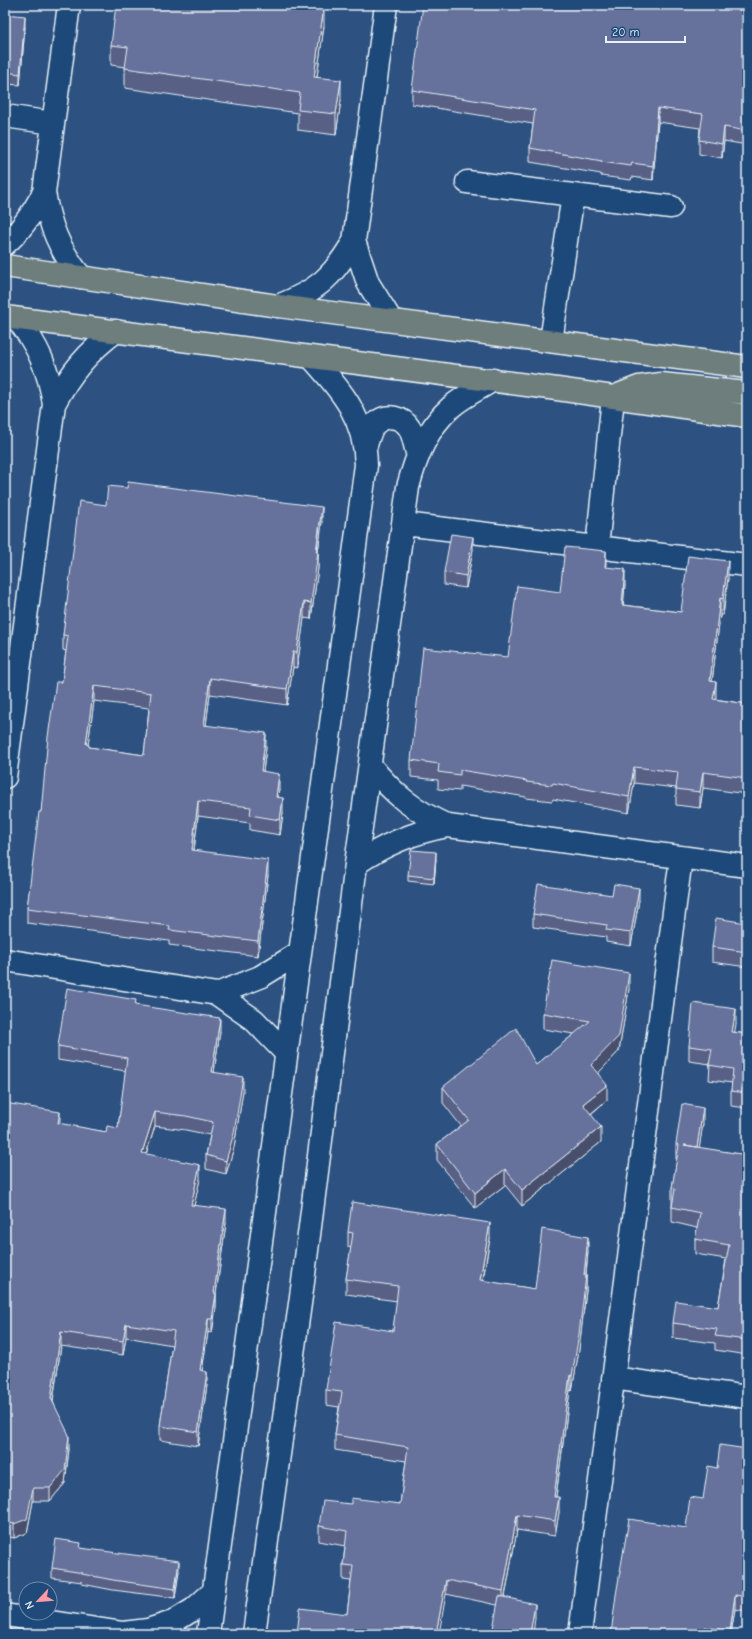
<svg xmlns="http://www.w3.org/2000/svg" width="752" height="1639" font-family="'Comic Neue',sans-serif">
<rect width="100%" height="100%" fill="#2d5281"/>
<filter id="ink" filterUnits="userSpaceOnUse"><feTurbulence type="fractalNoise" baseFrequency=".025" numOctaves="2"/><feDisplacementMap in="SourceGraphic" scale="8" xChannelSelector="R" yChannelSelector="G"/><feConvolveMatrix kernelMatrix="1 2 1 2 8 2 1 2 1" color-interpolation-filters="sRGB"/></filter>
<g filter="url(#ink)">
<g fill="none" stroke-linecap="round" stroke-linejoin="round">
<defs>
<path id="minor" d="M69,5L44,192C49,225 60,251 81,277
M5,116L53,123
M467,182L671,207
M354,241L368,283L391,320
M5,244C22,230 34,211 44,192
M278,306C318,290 332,278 354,241L386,5
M551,341L573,195
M54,404C71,372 88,352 116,331
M365,448C368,440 370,428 376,423C387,413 403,417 410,429C414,437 415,447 418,456
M404,524L747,565
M597,547L613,398
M370,765C394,795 413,810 448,826L747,866
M5,777L54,404C49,371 38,345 17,319
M356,864C385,844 414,832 448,826
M5,960L217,994L254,1020L285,1052
M217,994L260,977L299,953
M613,1378L747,1397
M5,1615L123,1633L148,1630L173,1622L194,1609L214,1591
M208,1634L366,465C365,418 342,391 312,358
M254,1634L303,1282L356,864L408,487C416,457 427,428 451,407C464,396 479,389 493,380
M580,1634L681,858"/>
<path id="major" d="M5,266L278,306L747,367
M5,317L557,389L747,416
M616,396L639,387L661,384L747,393"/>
</defs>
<use href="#minor" stroke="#e8f1f8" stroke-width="25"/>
<use href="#major" stroke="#e8f1f8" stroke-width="25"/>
<use href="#minor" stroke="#1f4a7a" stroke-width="22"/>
<use href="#major" stroke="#6d7e7c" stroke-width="22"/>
</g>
<path fill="#586186" stroke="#e8f1f8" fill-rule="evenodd" d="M747,5V145L724,141L722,158L699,154V140L700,128L658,122L653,180L632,177L631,180L601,176V174L530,162V148L533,124L412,104V90Z
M5,14L25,27L20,85L5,84Z
M324,26L317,77L341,100L336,135L298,130V113L125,88V67L111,65V45Z
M106,505L322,522L318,552V568L311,619L304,618L297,668L293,667L287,705L210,694L206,725L266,748L263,772L279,789L278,797L283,813L280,835L250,830V823L198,816L194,851L268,875L258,956L169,945V941L27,923V908L41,812L62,682L66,651L63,650V635ZM94,701L149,708L144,755L89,747L88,745Z
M473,549L466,588L444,585V572Z
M606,567L625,585L623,605L681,612L728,578L723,615H720L712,682L715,699L747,704V794L703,788L700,808L676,805V788L634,783L629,813L553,799L552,801L526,798V797L460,786V791L438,789V780L411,777V760L508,657L560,592Z
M436,859L434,884L408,881V875Z
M612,895L639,900L631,946L606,942V937L533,927V914Z
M747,918V967L712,962V947L746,923Z
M629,989L619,1051L598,1073L607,1100L591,1114L601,1142L522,1206L505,1185L475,1208L437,1160V1144L461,1126L443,1103V1087L536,1065L574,1034L543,1029V1013Z
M136,1005L220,1031L214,1072L243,1091L234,1147L226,1174L206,1169V1155L210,1135L186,1130L155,1126L146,1154L200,1179L194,1205L226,1223L216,1294V1307L212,1333L208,1332L202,1371L207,1385L198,1446L160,1440V1426L172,1345L126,1337L123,1355L61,1346L53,1401L69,1449L65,1483L50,1501H33L27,1533L14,1538L5,1536V1103L60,1124L106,1132L118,1128L126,1071L58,1060V1046Z
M736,1024L734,1032L747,1034V1108L731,1106V1091L732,1083L709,1080L710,1064L689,1061V1046Z
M703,1123L699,1148L747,1155V1355L715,1350V1343L673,1338V1323L718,1307L726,1259L695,1254V1239L697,1228L672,1222V1188L677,1159H676V1144Z
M348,1232L490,1238L483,1281L535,1289L588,1252L586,1276V1291L579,1349L572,1391L570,1390L556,1497L559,1512L555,1536L517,1530L505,1597L535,1618L497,1605L446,1594L347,1614L351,1581L343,1580V1565L345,1546L319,1541V1526L351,1504H400L406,1461L335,1450V1435L339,1407L326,1405V1390L393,1331L397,1301L346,1294V1279L351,1248L348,1247Z
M747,1449V1611L735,1609L731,1634H611L686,1528L703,1499L717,1468Z
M81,1548L179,1571L175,1598L113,1590L82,1584V1582L52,1578V1568Z"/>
<path fill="#474f6d" stroke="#e8f1f8" d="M324,6V26L314,97V77Z
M25,16V27L20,85V74Z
M341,80V100L336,135V114Z
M658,108V122L653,180V166Z
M724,127V141L722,158V144Z
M7,494V510L5,533V517Z
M322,507V522L317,559L318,552V568L311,619V603Z
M473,537V549L466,588V576Z
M606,551V568L605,567Z
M728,561V578L723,615V599Z
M625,569V585L622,621V605Z
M720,598V615L710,698V681Z
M304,602V618L297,668V652Z
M293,652V667L287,705V689Z
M210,678V694L204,740V725Z
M716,682V699L713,715V699Z
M94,686V701L86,760V744Z
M266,733V748L261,787V771Z
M634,767V783L629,813V797Z
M703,772V788L700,808V792Z
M279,774V789L276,812V797Z
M283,798V813L280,835V820Z
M198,801V816L192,866V850Z
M436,852V859L434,884V878Z
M268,860V875L258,956V941Z
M639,888V900L631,946V933Z
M629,973V989L619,1051L591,1081V1065Z
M736,1009V1024L732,1047V1032Z
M220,1018V1031L212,1086V1072Z
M243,1077V1091L234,1147L226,1174V1161Z
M607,1085V1100L583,1120V1104Z
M703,1108V1123L697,1162V1147Z
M60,1112V1126L58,1123Z
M155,1112V1126L142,1167V1153Z
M601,1127V1142L522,1206V1190Z
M200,1165V1179L191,1219V1205Z
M505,1169V1185L475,1208V1193Z
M226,1209V1223L214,1307V1293Z
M490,1223V1238L480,1295V1280Z
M588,1237V1252L585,1282L586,1276V1291L579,1349L572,1391V1376L584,1275Z
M216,1294V1307L212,1333V1319Z
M208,1319V1332L200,1384V1370Z
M126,1324V1337L123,1355V1341Z
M61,1332V1346L51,1412V1398Z
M207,1372V1385L198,1446V1432Z
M570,1375V1390L554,1511V1497Z
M69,1435V1449L65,1483L50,1501V1488Z
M33,1488V1501L27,1533L14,1538V1524Z
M559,1497V1512L555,1536V1521Z
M517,1515V1530L503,1606V1591Z
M179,1561V1571L175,1598V1589Z
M446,1580V1594L439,1634H436Z
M735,1595V1609L731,1634H730Z
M535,1604V1618L533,1634H530Z"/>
<path fill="#66719c" stroke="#e8f1f8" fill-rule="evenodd" d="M116,5H316L324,6L314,77L341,80L336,114L298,110L300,93L125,68L128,47L111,45Z
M423,5H747V131L724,127L722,144L699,140L703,114L658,108L653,166L632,163L631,166L601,162L602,161L530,148L535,110L412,90Z
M5,14L25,16L20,74L5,72Z
M128,482L322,507L316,552H318L311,603L304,602L297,652H293L287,689L210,678L204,725L266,733L261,771L279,774L276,797L283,798L280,820L250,815L251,807L198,801L192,850L268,860L258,941L169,930L170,926L27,908L39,812H41L48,737L56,682H62L68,636L63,635L79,501L106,505L108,486L127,488ZM94,686L151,693L144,755L89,747V745L86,744Z
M5,494H7L5,517Z
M451,534L473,537L466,576L444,572Z
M565,547L606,551L605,567L625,569L622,605L681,612L688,556L728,561L723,599L720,598L710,681L716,682L713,699L747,704V778L703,772L700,792L676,789L678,772L634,767L629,797L553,783L552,785L526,782L527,781L460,770V775L438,772L439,764L411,760L423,648L508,657L517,586L560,592Z
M411,850L436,852L434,878L408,875Z
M538,884L612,895L614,884L639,888L631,933L606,930L607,925L533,914Z
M716,918L746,923L747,918V952L712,947Z
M552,960L629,973L619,1036L591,1065L607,1085L583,1104L601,1127L522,1190L505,1169L475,1193L437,1144L469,1120L443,1087L516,1028L536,1065L590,1021L543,1013Z
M67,988L136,1000L135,1005L220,1018L212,1072L243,1077L234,1133L226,1161L206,1155L213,1122L186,1116L155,1112L142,1153L200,1165L191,1205L226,1209L214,1293L216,1294L212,1319H208L200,1370L207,1372L198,1432L160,1426L174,1331L126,1324L123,1341L61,1332L51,1398L69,1435L65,1470L50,1488H33L27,1519L14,1524L5,1522V1238L7,1228L5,1227V1103L60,1112L58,1123L106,1132L107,1126L118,1128L127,1058L58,1046Z
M693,1003L736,1009L732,1032L747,1034V1093L731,1091L733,1069L709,1065L712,1049L689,1046Z
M682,1104L703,1108L697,1147L684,1145L747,1155V1340L715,1336L717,1329L673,1323L676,1301L718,1307L729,1245L695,1239L700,1213L672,1207L675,1189L672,1188L679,1145L676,1144Z
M352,1202L490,1223L480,1280L535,1289L542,1229L588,1237L584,1275L586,1276L579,1334L572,1376L570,1375L554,1497H559L555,1521L517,1515L503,1591L446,1580L436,1634H297L300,1608L347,1614L353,1566L343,1565L347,1531L319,1526L323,1501L351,1504V1498L400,1504L408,1447L335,1435L342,1392L326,1390L336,1322L393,1331L398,1286L346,1279L353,1233L348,1232Z
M720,1445L747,1449V1597L735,1595L730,1631L705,1627V1634H611L616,1595L629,1519L686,1528L690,1497L703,1499L708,1466L717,1468Z
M56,1539L81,1543L80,1548L179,1561L175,1589L113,1580L82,1574L83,1573L52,1568Z
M499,1596L535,1604L530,1634H492Z
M5,1629L24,1632V1634H5Z"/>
</g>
<rect width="752" height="1639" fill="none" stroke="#1f4a7a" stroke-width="20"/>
<rect x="10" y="10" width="732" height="1619" fill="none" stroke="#e8f1f8" stroke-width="1.5" filter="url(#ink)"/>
<g transform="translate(38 1601) rotate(244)"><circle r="19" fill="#1f4a7a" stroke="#6f8dac"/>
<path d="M0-3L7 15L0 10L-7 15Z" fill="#ff9aa2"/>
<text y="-6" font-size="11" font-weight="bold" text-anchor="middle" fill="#e8f1f8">N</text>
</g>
<path d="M606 36v6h79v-6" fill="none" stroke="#e8f1f8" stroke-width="2"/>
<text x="612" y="36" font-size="12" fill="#e8f1f8" stroke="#1f4a7a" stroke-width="3" paint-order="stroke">20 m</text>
</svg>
